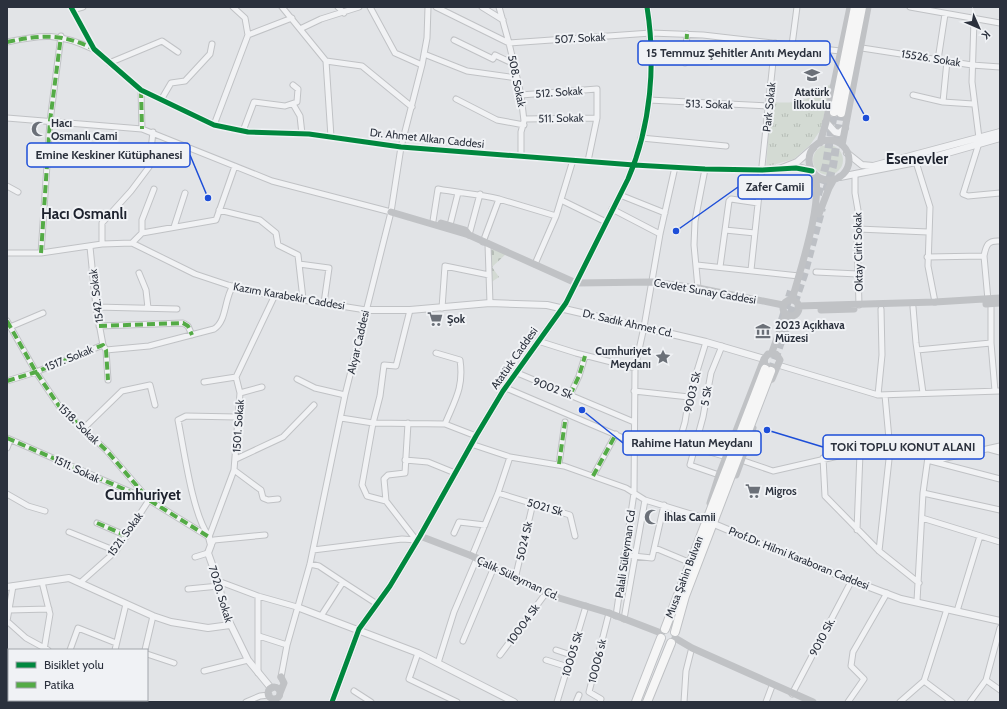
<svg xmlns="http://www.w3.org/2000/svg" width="1007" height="709" font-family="Cabin,sans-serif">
<defs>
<pattern id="cemetery-stones" width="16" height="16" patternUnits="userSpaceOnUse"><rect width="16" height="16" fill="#d3dad3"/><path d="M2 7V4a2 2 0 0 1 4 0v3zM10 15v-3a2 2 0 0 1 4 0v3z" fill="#b5bcb6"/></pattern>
<pattern id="park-tufts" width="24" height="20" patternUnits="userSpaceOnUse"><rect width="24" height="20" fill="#d3dad3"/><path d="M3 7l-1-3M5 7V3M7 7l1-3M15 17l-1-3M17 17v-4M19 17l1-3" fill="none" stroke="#b5bcb6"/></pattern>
</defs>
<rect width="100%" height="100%" fill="#e2e4e7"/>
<path fill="#d3dad3" d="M813 160a15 15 0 1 1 30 0a15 15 0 1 1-30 0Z"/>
<path fill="url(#cemetery-stones)" d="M494,248L506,254L492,267L499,277L490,283L489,258L491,250Z"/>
<path fill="url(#park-tufts)" d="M832,83L820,131L810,145L794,159L766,167L771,102C804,104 805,101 832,83Z"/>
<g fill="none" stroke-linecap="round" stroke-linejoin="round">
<path stroke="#bdc0c5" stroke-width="8" stroke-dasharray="8 4" stroke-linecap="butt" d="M826,191L833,166L841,113
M818,195L826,165L834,112
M782,320L791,291
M771,371L804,275L822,208"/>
<defs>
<path id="minor" d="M71,7L94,49L141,90L214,125L248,132L309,134L401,147L634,165L705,169L762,170L782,168
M233,7L245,18L248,35
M282,7L326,61L362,66L412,107
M338,7L344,13
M370,7L395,53L422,65
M436,7L509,43L651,33L703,35L840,51
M482,7L503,20
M499,7L509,43L521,95L524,121L521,132V156
M910,7L1000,23
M72,10L83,7
M974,19L972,82L979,138
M300,29L321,19L359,7
M454,40L493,59L495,55L514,64
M7,42C43,34 59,33 93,49
M792,45L797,7
M862,48L972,65L1000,67
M424,54L467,71L517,78
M938,60L945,14
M326,61L331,137
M652,62H708
M109,63L162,41L178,52
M685,63L687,34
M141,90L142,129
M521,95L597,89V118L588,161
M913,95L943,102L973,104
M456,99L497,120L524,125
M161,100L171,83L185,81L210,54L212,44
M649,100L769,106
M943,102L947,61
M293,104L300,116L302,134
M7,118L142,129L272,181L391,212
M524,119L597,118
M214,125L248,35L292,18
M243,131L254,102L285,106L297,102L298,89L293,85
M641,138L726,146
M979,143L963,194L968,196L1000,193
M916,162L930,207L928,266L935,302
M855,174V193L859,216L857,236L859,305
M7,186L18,192
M620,195L665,213
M499,199L556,216
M561,200L606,222
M612,209L660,234
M219,210L260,220L276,233L278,245L298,255L303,299
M433,221L438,189C459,193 478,194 499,199L483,242
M450,225L458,193
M174,227L185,193
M858,229L928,232
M725,230L755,233
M142,233V220L154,189
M469,235L480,194
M132,243L142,233L216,220L235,166
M102,244V223L131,191L149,167L153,132
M488,244L490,303
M90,247L96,307L103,345L106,350L108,380
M7,253H41L102,244L132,243L195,274L228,285L252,292L366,310
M41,253L50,121L61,36
M984,256L988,300
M927,257L984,256C986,245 988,240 1000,241
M299,264L329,268L324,303
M535,264L556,216L573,160
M697,265L799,276
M720,267L729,201L731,199L758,203
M751,270L775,43
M816,272L858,274
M139,273L146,290L148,308
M698,288L694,245L695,221L705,169
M991,304V343L995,391
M96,307L177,309
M913,307L916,343L923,393
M442,308L445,266L489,275
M7,321L36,372L59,406L107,451L149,500L116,551L81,582
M99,326L183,323L188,326L192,335
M10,327L43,313
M538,341L576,353L635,368
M106,350L149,346L214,329C227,321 224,299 233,286
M917,350L991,343
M436,353L460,360C464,387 455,400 445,424
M778,365L878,395L1000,391
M515,372L634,422
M297,379L315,388L345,395
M7,381L36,372L103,345
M204,382L236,377
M506,388L635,443
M634,391L689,397
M240,393L262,387
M570,395L579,376L585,356
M878,395L882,355L881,309
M341,418L373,423L445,424L476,436
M408,423L405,473L388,475L384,479L386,501L417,541
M84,428L122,391L150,385L155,405
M634,436L679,443L727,457
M7,438L149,500L209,537
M679,443L685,422L689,397L706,342
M471,444L510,457L564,466L626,488L645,500L707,519
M7,448L10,440
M989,449L1000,452
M823,458L825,496L879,551L919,583
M236,459L283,437L314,405
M405,460L428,462L455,473
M741,460L773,471L847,454L890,450L902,453L926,455L931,461L1000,479
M933,461L1000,446
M559,464L565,422
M234,470L261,490L263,498L268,500L278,499
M719,475L690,465L703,417L711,373L722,346
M593,476L616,434
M498,493L570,515L575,536
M923,493L1000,510
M7,494L28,506L45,511
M386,501L367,496L362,485L373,423L380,396L384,365L396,366L410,310
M922,518L1000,542
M97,523L127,536
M857,530L860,453
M69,532L116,551
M454,533L459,522L485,525
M208,535C192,512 184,449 178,420L186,416L237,417
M209,537L234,470L240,393L236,377L275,295
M211,545L214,540L265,535
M655,548L691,563
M313,550L402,539L417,540
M879,551L890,450L885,395
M624,555L652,558L664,505
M472,556L498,493L510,457
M195,557L208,553
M310,564L319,566L343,582
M515,579L533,503
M218,581L258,596L297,607
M42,582L50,614L44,650
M13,586L7,621L26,638L48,650
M188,589L219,586
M917,601L923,493L928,457
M947,609L924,681L952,702
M9,610L49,609
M957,611L980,536
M321,616L343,582L377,604
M616,616L634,493L635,368L644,327L660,234L675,167
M624,619L645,500
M259,636L287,645
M463,641L494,567
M70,650L78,628L116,643
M115,650L126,604
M145,650L153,616
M556,650L571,655
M418,653L409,679L457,702
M147,654L174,663
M500,655L546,593
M546,660L568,667
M438,663L454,612L477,558
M204,671L248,660
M258,673V596
M281,677L287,645L310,564L345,395L391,212L401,147L422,65L427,38L428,7
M986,680L1000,690
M354,691L371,702
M792,694L852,580
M31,702L32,700
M90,702L91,700
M246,702L260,696L269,695
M557,702L586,606
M576,702L579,695
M600,702L601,699L589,692L609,613
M684,702L686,671L691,651
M766,702L772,686
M848,702L864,679L851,666L853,652L887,593
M900,702L924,681
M970,702L986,680L1000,628"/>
<path id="tertiary" d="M826,122L835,132L839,133L845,128
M847,153L862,165L873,166L1000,132
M782,168L797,162L813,148
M786,168H802L812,171
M840,177L916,162L1000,138
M366,310H410L490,303L547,305L706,342L764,359
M714,524L819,568L901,599L1000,621
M209,537L211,545L208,553L218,581L225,613L248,660L271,688
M7,587L69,578L153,616L171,622L208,628L230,625
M297,607L418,653L514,702
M332,702L359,629L390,586L420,536L476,436L503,391L566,303L628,179C651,126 656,63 647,7"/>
<path id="primary" d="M834,112L855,7
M841,113L862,7
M665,629L765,369
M675,632L685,596L771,371
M636,702L661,638
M647,702L671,643"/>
</defs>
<use href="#minor" stroke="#c0c2c5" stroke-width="7"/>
<use href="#tertiary" stroke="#c0c2c5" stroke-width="8"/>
<use href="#primary" stroke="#bfc1c4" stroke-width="10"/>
<use href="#minor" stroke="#f1f2f4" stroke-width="5"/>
<use href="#tertiary" stroke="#f1f2f4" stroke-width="6"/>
<path stroke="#c0c2c5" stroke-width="7" d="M809 160a20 20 0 1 1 40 0a20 20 0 1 1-40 0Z
M820,143L826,122L850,7
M842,145L868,7
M391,212L469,235L576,283L652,282L698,288L783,305
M819,214L829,188L834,179
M441,223L465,230L469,235
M792,300C800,270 823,203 815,174
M783 308a8 8 0 1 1 16 0a8 8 0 1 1-16 0Z
M986,304L1000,303
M798,306L935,302L1000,298
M821,310L854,309
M772,352L786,314
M772,379L780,360L776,354H768L764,359L765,365L770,368L777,367
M736,475L753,428
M710,503L719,475L764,359
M420,536L472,556L515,579L559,598L609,613L661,633
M675,638L692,648L813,702
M268 693a6 6 0 1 1 12 0a6 6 0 1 1-12 0Z
M280,693L284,683L281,677"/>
<use href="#primary" stroke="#f6f6f6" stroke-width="8"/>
<path stroke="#54ab46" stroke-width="4" stroke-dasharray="8 4" stroke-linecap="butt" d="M7,42C41,35 60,33 92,48
M685,63L687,34
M141,90L142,129
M41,253L50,121L61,36
M7,321L36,372L59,406L107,451L149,500
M99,326L183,323L188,326L192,335
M7,381L36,372L103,345L106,350L108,380
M570,395L579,376L585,356
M7,438L149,500L209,537
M559,464L565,422
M593,476L616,434
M97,523L127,536"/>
<defs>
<path id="cycleway" d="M71,7L94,49L141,90L214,125L248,132L309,134L401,147L634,165L705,169L762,170L796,168L812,171
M332,702L359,629L390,586L420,536L476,436L503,391L566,303L628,179C651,126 656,63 647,7"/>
</defs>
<use href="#cycleway" stroke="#f0f2f5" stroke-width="8"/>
<use href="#cycleway" stroke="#00873e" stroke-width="5"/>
</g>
<defs>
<symbol id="school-bare" viewBox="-9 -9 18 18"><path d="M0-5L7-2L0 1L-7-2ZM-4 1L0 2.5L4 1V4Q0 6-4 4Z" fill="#6b7078" stroke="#f0f2f5" stroke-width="2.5" paint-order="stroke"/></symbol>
<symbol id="mosque-bare" viewBox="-9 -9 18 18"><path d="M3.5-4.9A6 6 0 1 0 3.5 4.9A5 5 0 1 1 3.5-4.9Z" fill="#6b7078" stroke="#f0f2f5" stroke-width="2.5" paint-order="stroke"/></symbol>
<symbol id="supermarket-bare" viewBox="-9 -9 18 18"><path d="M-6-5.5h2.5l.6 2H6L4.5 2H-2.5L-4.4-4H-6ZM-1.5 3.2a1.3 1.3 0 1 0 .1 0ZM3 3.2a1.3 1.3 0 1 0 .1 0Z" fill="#6b7078" stroke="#f0f2f5" stroke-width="2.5" paint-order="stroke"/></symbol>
<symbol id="museum-bare" viewBox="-9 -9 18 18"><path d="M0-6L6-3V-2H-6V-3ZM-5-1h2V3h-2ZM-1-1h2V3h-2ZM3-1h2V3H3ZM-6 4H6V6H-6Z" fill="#6b7078" stroke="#f0f2f5" stroke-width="2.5" paint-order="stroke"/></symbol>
<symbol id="sight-bare" viewBox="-9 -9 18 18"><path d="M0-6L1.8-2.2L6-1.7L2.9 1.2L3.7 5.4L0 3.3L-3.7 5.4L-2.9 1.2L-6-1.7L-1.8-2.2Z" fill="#6b7078" stroke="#f0f2f5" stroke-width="2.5" paint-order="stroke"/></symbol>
</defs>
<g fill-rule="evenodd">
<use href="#school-bare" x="801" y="64" width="22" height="22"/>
<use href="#mosque-bare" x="28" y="118" width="22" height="22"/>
<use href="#supermarket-bare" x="424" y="308" width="22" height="22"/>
<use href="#museum-bare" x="752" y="320" width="22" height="22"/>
<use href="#sight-bare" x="652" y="346" width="22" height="22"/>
<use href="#supermarket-bare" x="742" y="480" width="22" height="22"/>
<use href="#mosque-bare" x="641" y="506" width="22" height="22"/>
</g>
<g text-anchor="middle" stroke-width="4" stroke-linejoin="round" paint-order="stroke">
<g font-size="11" fill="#2b313d" stroke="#f0f2f5">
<text transform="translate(580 38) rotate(-3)" y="4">507. Sokak</text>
<text transform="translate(931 58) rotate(9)" y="4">15526. Sokak</text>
<text transform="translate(517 81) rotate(79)" y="4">508. Sokak</text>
<text transform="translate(559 92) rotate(-4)" y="4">512. Sokak</text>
<text transform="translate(709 104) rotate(2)" y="4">513. Sokak</text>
<text transform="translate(769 107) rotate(-84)" y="4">Park Sokak</text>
<text transform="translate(561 118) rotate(-1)" y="4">511. Sokak</text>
<text transform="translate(427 138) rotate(6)" y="4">Dr. Ahmet Alkan Caddesi</text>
<text transform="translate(858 252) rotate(-91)" y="4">Oktay Cirit Sokak</text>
<text transform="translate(705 291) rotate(10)" y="4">Cevdet Sunay Caddesi</text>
<text transform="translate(96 296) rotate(-97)" y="4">1542. Sokak</text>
<text transform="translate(289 296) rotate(10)" y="4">Kazım Karabekir Caddesi</text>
<text transform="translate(628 323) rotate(13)" y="4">Dr. Sadık Ahmet Cd.</text>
<text transform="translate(358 342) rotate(-77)" y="4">Akyar Caddesi</text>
<text transform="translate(69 358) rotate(-22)" y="4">1517. Sokak</text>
<text transform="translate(514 358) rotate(-55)" y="4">Atatürk Caddesi</text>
<text transform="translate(553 388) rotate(21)" y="4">9002 Sk</text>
<text transform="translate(692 392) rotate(-77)" y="4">9003 Sk</text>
<text transform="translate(706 396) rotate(-80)" y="4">5 Sk</text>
<text transform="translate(79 424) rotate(44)" y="4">1518. Sokak</text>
<text transform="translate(238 426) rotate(-86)" y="4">1501. Sokak</text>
<text transform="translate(77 469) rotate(25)" y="4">1511. Sokak</text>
<text transform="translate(545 507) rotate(16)" y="4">5021 Sk</text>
<text transform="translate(125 534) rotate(-54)" y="4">1521. Sokak</text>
<text transform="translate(524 541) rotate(-77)" y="4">5024 Sk</text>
<text transform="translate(625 554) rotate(-82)" y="4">Palali Süleyman Cd</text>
<text transform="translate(799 558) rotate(22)" y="4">Prof.Dr. Hilmi Karaboran Caddesi</text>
<text transform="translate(684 577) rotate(-69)" y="4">Musa Şahin Bulvarı</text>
<text transform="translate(518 578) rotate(25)" y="4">Çalık Süleyman Cd.</text>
<text transform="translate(221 594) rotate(73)" y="4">7020. Sokak</text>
<text transform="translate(523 624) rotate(-54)" y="4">10004 Sk</text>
<text transform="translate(822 637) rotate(-62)" y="4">9010 Sk.</text>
<text transform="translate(572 654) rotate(-73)" y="4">10005 Sk</text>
<text transform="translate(597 661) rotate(-76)" y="4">10006 sk</text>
</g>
<g font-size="11" font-weight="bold" fill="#2b313d" stroke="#f0f2f5" text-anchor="start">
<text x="812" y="96" text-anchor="middle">Atatürk<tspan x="812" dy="13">İlkokulu</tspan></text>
<text x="51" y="127">Hacı<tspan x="51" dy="13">Osmanlı Cami</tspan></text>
<text x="447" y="323">Şok</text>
<text x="775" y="329">2023 Açıkhava<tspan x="775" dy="13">Müzesi</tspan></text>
<text x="651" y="355" text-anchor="end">Cumhuriyet<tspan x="651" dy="13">Meydanı</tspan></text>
<text x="765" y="495">Migros</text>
<text x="664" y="521">İhlas Camii</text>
</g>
<g font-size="15" font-weight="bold" fill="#1d222e" stroke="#f0f2f5">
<text x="917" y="164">Esenevler</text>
<text x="84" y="219">Hacı Osmanlı</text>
<text x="143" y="500">Cumhuriyet</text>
</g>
</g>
<path fill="none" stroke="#1d4ed8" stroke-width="1.5" d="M866 118L830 53M208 198L190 155M676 231L738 187M582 410L623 443M767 430L823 447"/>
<g fill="#1d4ed8" stroke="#f0f2f5" stroke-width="1.5">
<circle cx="866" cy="118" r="4"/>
<circle cx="208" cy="198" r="4"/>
<circle cx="676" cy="231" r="4"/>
<circle cx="582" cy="410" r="4"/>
<circle cx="767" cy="430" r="4"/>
</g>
<g fill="#f0f2f5" stroke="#1d4ed8" stroke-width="1.5">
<rect x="638" y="41" width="192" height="24" rx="4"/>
<rect x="27" y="143" width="163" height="24" rx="4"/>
<rect x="738" y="175" width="74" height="24" rx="4"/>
<rect x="623" y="431" width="138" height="24" rx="4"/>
<rect x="823" y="435" width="161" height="24" rx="4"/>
</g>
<g font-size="12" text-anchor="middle" font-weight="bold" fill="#2b313d">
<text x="734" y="57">15 Temmuz Şehitler Anıtı Meydanı</text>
<text x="109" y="159">Emine Keskiner Kütüphanesi</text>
<text x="775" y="191">Zafer Camii</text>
<text x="692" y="447">Rahime Hatun Meydanı</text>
<text x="903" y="451">TOKİ TOPLU KONUT ALANI</text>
</g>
<rect width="1007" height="709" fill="none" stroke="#2b313d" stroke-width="16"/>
<rect x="8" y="649" width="140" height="52" fill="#f0f2f5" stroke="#a1a5ab"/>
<rect x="16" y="662" width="20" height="6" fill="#00873e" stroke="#a1a5ab"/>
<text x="44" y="669" font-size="12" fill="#2b313d">Bisiklet yolu</text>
<rect x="16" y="682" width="20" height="6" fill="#54ab46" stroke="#a1a5ab"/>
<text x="44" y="689" font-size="12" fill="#2b313d">Patika</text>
<g transform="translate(979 28) rotate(135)" stroke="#f0f2f5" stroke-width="3" paint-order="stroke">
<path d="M0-3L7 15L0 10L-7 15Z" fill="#2b313d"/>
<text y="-6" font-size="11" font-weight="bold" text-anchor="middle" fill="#2b313d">K</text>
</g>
</svg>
